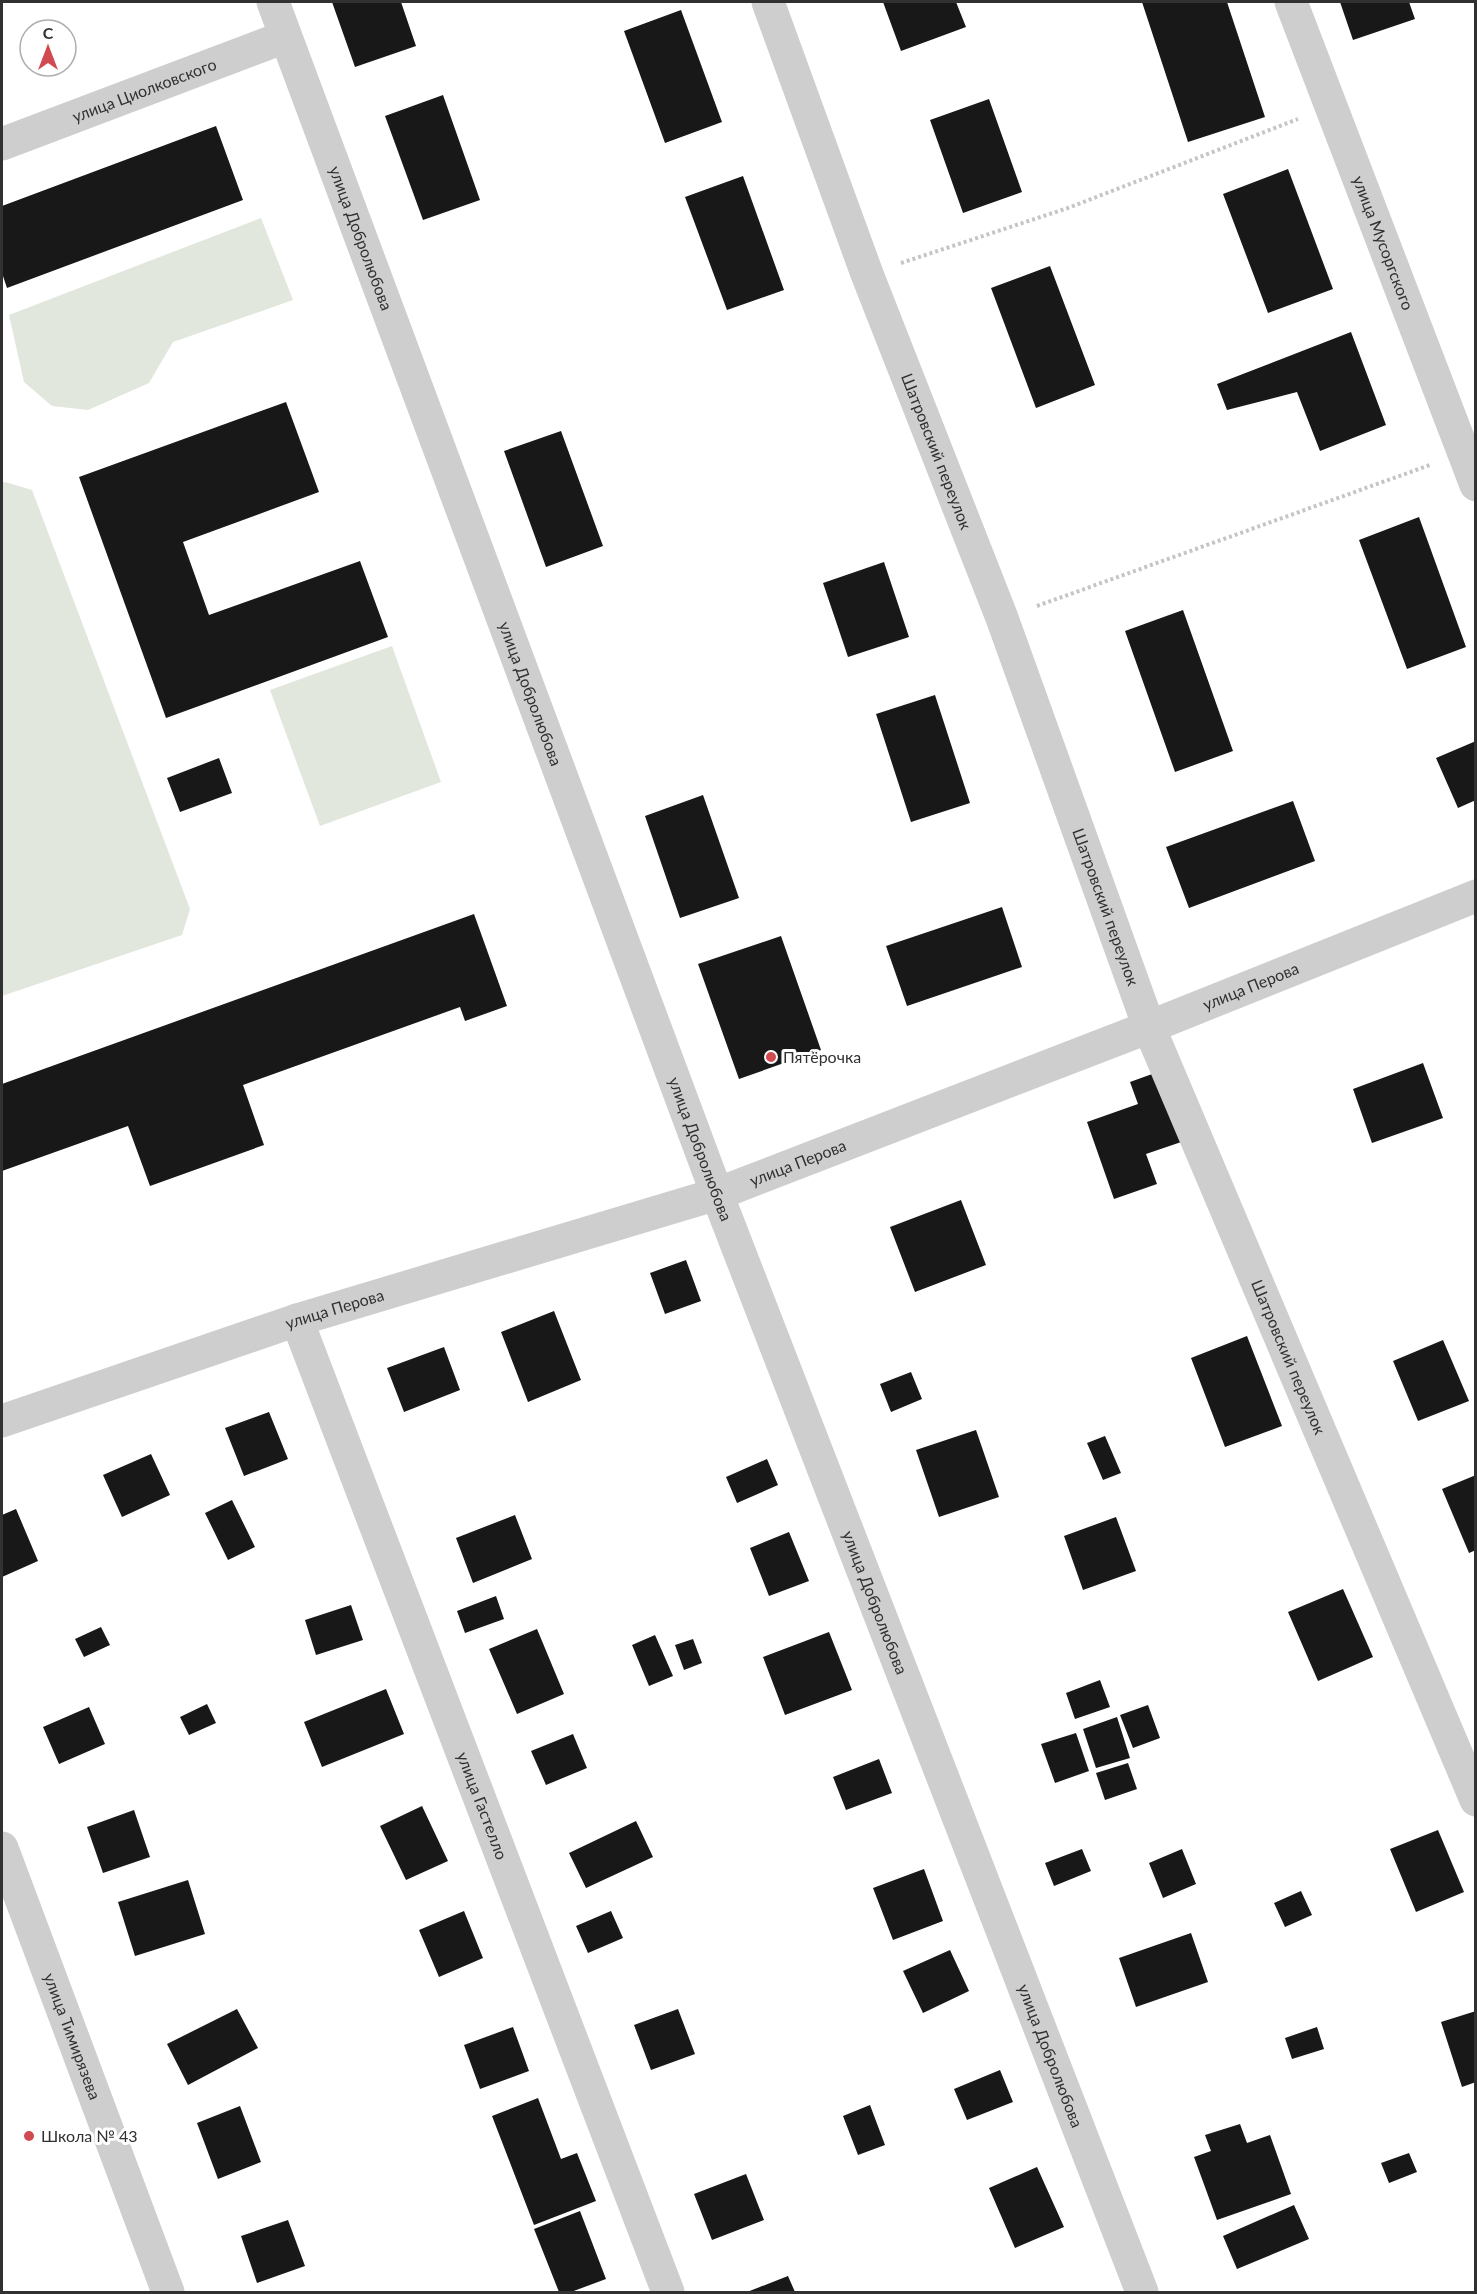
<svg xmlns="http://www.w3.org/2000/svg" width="1477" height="2294" font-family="Lato,sans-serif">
<rect width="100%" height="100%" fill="#fff"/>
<path fill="#e1e7dc" d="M261,218L293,300L173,342L149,383L88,410L52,406L24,382L9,315Z
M5,482L32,490L190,909L182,935L2,996V483Z
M392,646L441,782L320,826L270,690Z"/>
<path fill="#181818" d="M332,2H401L416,46L355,67Z
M883,2H956L966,27L901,51Z
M1142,2H1227L1265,117L1188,142Z
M1340,2H1409L1415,19L1353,40Z
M681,10L722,122L665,143L624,31Z
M443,95L480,200L423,220L385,116Z
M989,99L1022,192L963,213L930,120Z
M216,126L243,200L7,288L2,273V206Z
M1288,169L1333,289L1268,313L1223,194Z
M743,176L784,290L727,310L685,197Z
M1050,266L1095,385L1036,408L991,288Z
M1351,332L1386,425L1320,451L1297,392L1227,410L1217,384Z
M286,402L319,492L183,542L209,615L360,561L388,637L166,718L79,477Z
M561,431L603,546L546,567L504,451Z
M1419,517L1466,647L1407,669L1359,540Z
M884,562L909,637L848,657L823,583Z
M1183,610L1233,751L1175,772L1125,631Z
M935,695L970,803L911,822L876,714Z
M1476,741V800L1458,808L1436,758Z
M219,758L232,793L180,812L167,778Z
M703,795L739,898L680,918L645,816Z
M1293,801L1315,861L1189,908L1166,847Z
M1002,907L1022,967L907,1006L886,946Z
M474,914L507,1006L465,1021L460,1007L243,1085L264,1145L150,1186L128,1126L2,1171V1084Z
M781,936L821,1050L739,1079L698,964Z
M1423,1063L1443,1118L1372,1143L1353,1089Z
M1166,1069L1190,1139L1146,1154L1157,1184L1114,1199L1087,1122L1138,1104L1130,1082Z
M961,1200L986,1265L915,1292L890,1227Z
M686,1260L701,1301L665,1314L650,1273Z
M554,1311L581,1380L528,1402L501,1332Z
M1247,1336L1282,1426L1225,1447L1191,1358Z
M1443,1340L1469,1401L1418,1421L1393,1361Z
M444,1347L460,1390L404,1412L387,1368Z
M911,1372L922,1399L891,1412L880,1384Z
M269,1412L288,1459L244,1476L225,1428Z
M976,1430L999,1497L939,1517L916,1450Z
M1105,1436L1121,1473L1103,1480L1087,1443Z
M151,1454L170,1495L122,1517L103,1475Z
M767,1459L778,1485L737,1503L726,1477Z
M1476,1475V1550L1469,1553L1442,1489Z
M232,1500L255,1547L228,1560L205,1513Z
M16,1509L38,1561L2,1577V1515Z
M515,1515L532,1559L473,1583L456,1538Z
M1116,1517L1136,1571L1083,1590L1064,1536Z
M789,1532L809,1581L769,1596L750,1548Z
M1343,1589L1373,1657L1318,1681L1288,1612Z
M496,1596L504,1619L465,1633L457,1611Z
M351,1605L363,1640L316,1655L305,1620Z
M101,1627L110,1645L84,1657L75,1639Z
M537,1629L564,1694L517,1714L489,1649Z
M829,1632L852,1690L785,1715L763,1657Z
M655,1635L673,1676L649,1686L632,1645Z
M693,1639L702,1663L684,1670L675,1645Z
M1100,1680L1110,1707L1075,1719L1066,1693Z
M386,1689L404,1734L322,1767L304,1722Z
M207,1704L216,1723L189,1735L180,1717Z
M1148,1705L1160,1738L1133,1748L1120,1715Z
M89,1707L105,1744L59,1764L43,1727Z
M1117,1717L1130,1758L1096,1768L1083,1729Z
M1076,1733L1089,1771L1055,1783L1041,1744Z
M573,1734L587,1768L546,1785L531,1751Z
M879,1759L892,1793L846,1810L833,1777Z
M1128,1763L1137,1789L1105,1800L1096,1773Z
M422,1806L448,1861L406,1880L380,1826Z
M134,1810L150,1857L103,1873L87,1827Z
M636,1821L653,1857L586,1888L569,1853Z
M1438,1830L1464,1892L1416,1912L1390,1849Z
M1082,1849L1091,1871L1054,1886L1045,1863Z
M1182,1849L1196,1884L1163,1898L1149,1863Z
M924,1869L943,1921L893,1940L873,1888Z
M188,1880L205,1934L135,1956L118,1902Z
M1301,1891L1312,1915L1285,1927L1274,1903Z
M464,1911L483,1958L439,1977L419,1930Z
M611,1911L623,1938L588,1953L576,1926Z
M1191,1933L1208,1982L1136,2007L1119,1958Z
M950,1950L969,1991L923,2013L903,1971Z
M237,2009L258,2048L188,2085L167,2044Z
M678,2009L695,2054L651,2070L634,2025Z
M1476,2011V2082L1462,2087L1441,2022Z
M513,2027L529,2071L480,2089L464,2045Z
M1317,2027L1324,2049L1292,2059L1285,2038Z
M1000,2070L1013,2102L967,2120L954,2089Z
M538,2098L561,2159L577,2153L596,2201L534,2225L492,2116Z
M870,2105L885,2145L858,2155L843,2116Z
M240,2106L261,2162L218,2179L197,2123Z
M1240,2124L1247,2143L1270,2135L1291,2194L1217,2220L1194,2157L1211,2151L1205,2135Z
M1409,2153L1417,2172L1389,2183L1381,2163Z
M1037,2167L1064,2227L1015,2248L989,2188Z
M746,2174L764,2220L712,2240L694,2194Z
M1294,2205L1309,2239L1237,2269L1223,2236Z
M580,2211L606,2279L571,2292H559L534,2229Z
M288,2220L305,2266L257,2283L241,2236Z
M788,2276L795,2292H747Z"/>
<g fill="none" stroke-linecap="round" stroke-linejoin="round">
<path stroke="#c5c5c5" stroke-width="4" stroke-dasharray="3 3" stroke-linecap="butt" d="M901,263L1068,208L1298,119
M1037,606L1430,465"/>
<g stroke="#cecece" stroke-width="33">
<path id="s1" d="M273,2L717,1194L1142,2292"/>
<path id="s2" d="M768,2L867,274L1002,618L1149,1027L1476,1800"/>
<path id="s3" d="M1291,2L1476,485"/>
<path id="s4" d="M2,144L285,37"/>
<path id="s5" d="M297,1320L668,2292"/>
<path id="s6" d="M2,1421L297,1320L717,1194L1149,1027L1476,896"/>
<path id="s7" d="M2,1848L168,2292"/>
</g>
</g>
<g fill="#d24a51" stroke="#fff" stroke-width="2">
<circle cx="771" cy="1057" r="6"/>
<circle cx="29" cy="2136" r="6"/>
</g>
<g text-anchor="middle" stroke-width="6" stroke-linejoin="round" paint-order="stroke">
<g font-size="16" fill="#313131" stroke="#fff">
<text dy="6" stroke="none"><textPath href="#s4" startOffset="152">улица Циолковского</textPath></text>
<text dy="6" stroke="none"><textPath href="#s1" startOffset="252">улица Добролюбова</textPath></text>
<text dy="6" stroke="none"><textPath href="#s3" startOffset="258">улица Мусоргского</textPath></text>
<text dy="6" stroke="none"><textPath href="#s2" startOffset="480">Шатровский переулок</textPath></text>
<text dy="6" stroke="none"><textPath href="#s1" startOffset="738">улица Добролюбова</textPath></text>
<text dy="6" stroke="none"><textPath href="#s2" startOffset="966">Шатровский переулок</textPath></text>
<text dy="6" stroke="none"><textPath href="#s6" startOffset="1323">улица Перова</textPath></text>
<text dy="6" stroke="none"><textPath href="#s1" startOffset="1224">улица Добролюбова</textPath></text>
<text dy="6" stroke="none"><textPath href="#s6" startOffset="837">улица Перова</textPath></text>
<text dy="6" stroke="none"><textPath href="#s6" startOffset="351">улица Перова</textPath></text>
<text dy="6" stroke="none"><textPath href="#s2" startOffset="1452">Шатровский переулок</textPath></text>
<text dy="6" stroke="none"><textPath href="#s1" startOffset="1710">улица Добролюбова</textPath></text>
<text dy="6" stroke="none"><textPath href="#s5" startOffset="520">улица Гастелло</textPath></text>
<text dy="6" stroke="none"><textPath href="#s7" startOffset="201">улица Тимирязева</textPath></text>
<text dy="6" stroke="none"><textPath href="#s1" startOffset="2196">улица Добролюбова</textPath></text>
</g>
<g font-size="16" fill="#313131" stroke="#fff" text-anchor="start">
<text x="783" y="1063">Пятёрочка</text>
<text x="41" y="2142">Школа № 43</text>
</g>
</g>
<rect width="1477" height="2294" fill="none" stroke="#313131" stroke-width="6"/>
<g transform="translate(48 48)"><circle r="28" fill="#ffffff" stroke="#adadad" stroke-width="1.5"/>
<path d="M0-4.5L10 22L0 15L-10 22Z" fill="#d24a51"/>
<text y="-9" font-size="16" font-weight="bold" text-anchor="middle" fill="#313131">С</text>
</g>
</svg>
